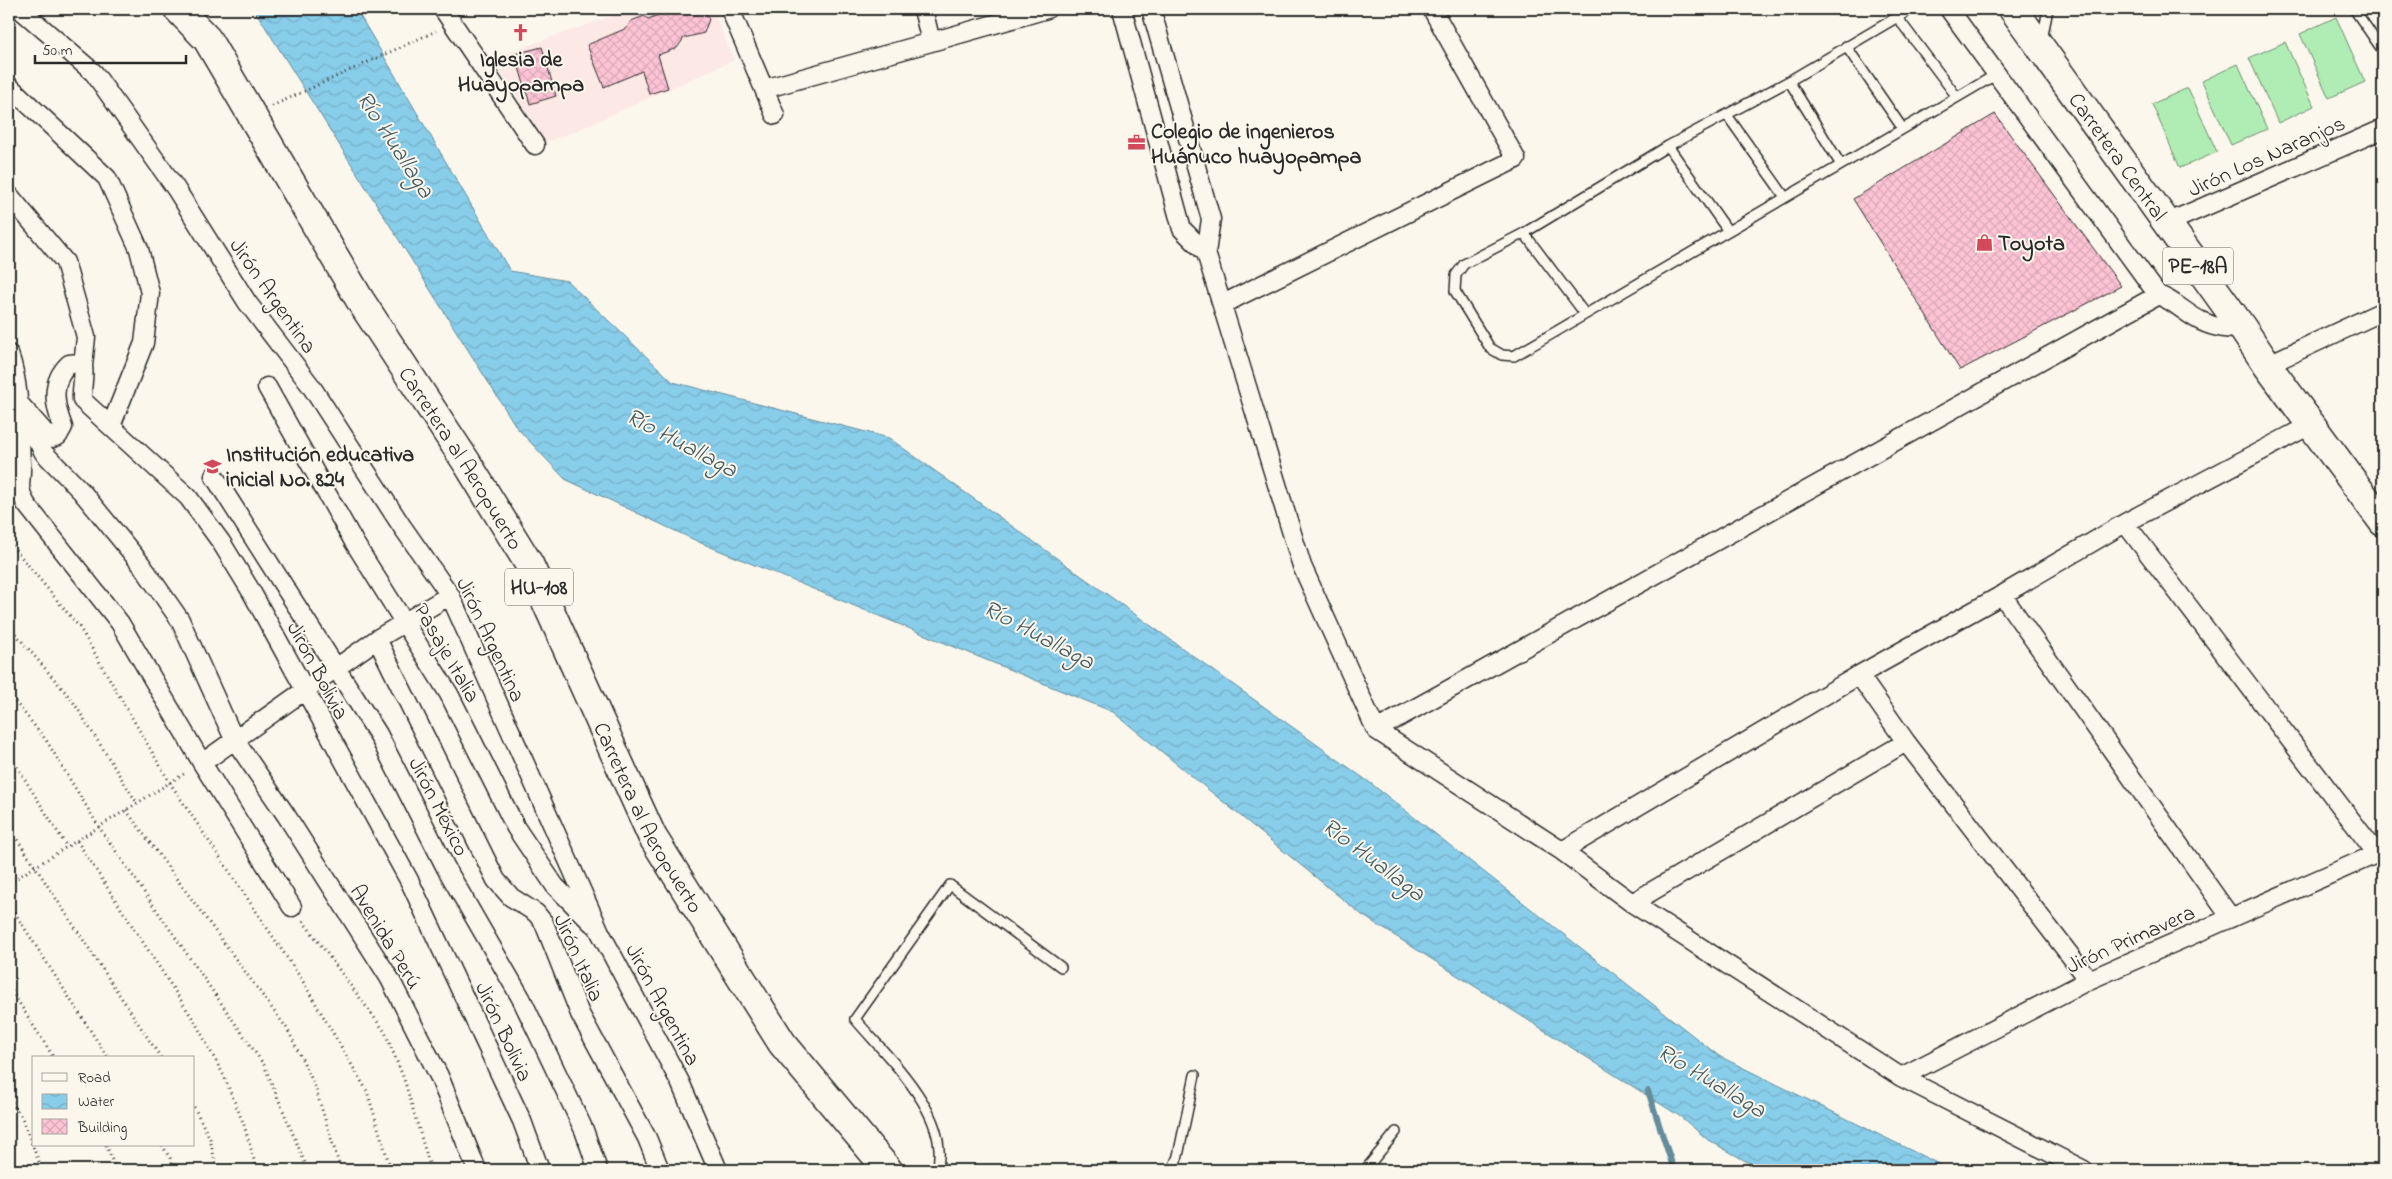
<svg xmlns="http://www.w3.org/2000/svg" width="2392" height="1179" font-family="'Indie Flower',sans-serif">
<defs>
<pattern id="water-waves" width="16" height="10" patternUnits="userSpaceOnUse" patternTransform="scale(1.25)"><rect width="16" height="10" fill="#88cde9"/><path d="M0 5q4-4 8 0t8 0" fill="none" stroke="#76b0c8"/></pattern>
<pattern id="building-cross-hatch" width="8" height="8" patternUnits="userSpaceOnUse" patternTransform="scale(1.25)"><rect width="8" height="8" fill="#fec4d5"/><path d="M0 0l8 8M0 8l8-8" fill="none" stroke="#daa9b7"/></pattern>
</defs>
<rect width="100%" height="100%" fill="#fbf7ec"/>
<filter id="ink" filterUnits="userSpaceOnUse"><feTurbulence type="fractalNoise" baseFrequency=".02" numOctaves="2"/><feDisplacementMap in="SourceGraphic" scale="10" xChannelSelector="R" yChannelSelector="G"/><feConvolveMatrix kernelMatrix="1 2 1 2 8 2 1 2 1" color-interpolation-filters="sRGB"/></filter>
<g filter="url(#ink)">
<path fill="#fce8e5" d="M632,9H712L734,60L566,135L544,142L493,58Z"/>
<path fill="#b0edb4" stroke="#6e8c70" d="M2336,17L2365,82L2329,98L2300,34Z
M2285,42L2314,106L2278,123L2249,58Z
M2238,64L2267,129L2231,145L2202,81Z
M2188,88L2217,152L2180,168L2152,104Z"/>
<path fill="url(#water-waves)" stroke="#638c9d" d="M254,9H356L510,271L567,281L673,382L889,438L1369,782L1719,1056L1951,1170H1762L1708,1140L1681,1117L1362,915L1113,712L701,543L565,479L517,428Z"/>
<g fill="none" stroke-linecap="round" stroke-linejoin="round">
<path stroke="#638c9d" stroke-width="6" d="M1648,1091L1674,1170"/>
</g>
<path fill="url(#building-cross-hatch)" stroke="#2b2b2b" d="M673,9H704L709,19L704,33L684,38L677,48L658,55L668,88L649,94L642,71L604,87L587,45L627,28L631,21L644,16L648,19Z
M542,47L556,96L530,104L515,54Z
M1995,114L2121,286L1960,370L1853,199Z"/>
<g fill="none" stroke-linecap="round" stroke-linejoin="round">
<defs>
<path id="lane" d="M1911,9L1789,81L1668,146L1524,233L1464,264L1456,275L1455,291L1490,348L1502,355L1514,356L1997,74
M2354,9L2383,51
M1897,17L1957,97
M2042,40L2048,9
M1846,46L1903,129
M1789,81L1841,165
M1727,115L1785,197
M1668,146L1728,231
M1524,233L1585,314
M937,1170C952,1115 887,1057 855,1019L950,885L1061,967
M1172,1170L1178,1156L1195,1075
M1365,1170L1396,1132"/>
<path id="street" d="M20,9L94,73L176,189L247,302L311,386L401,525L450,595L600,932L680,1082L718,1170
M443,9L535,145
M730,9L775,115
M923,9L931,42L1047,9
M1122,9L1182,229L1206,253
M1151,9L1211,219L1206,253L1302,566L1376,730L1562,851L1632,903L1901,1077L2084,1170
M1949,9L2158,295C2175,301 2186,314 2201,321C2215,328 2228,329 2243,329
M9,86L107,178L139,249L150,293L144,343L111,426
M764,89L931,42
M9,195L65,262L86,337L83,366
M2167,223L2383,129
M1223,304L1516,159L1432,9
M9,354C21,388 19,427 21,464C22,484 16,484 26,504L120,623L202,763L292,907
M2267,365L2383,311
M267,387L354,542L449,694L516,828L555,886L592,923
M17,401L47,435L52,438L58,436L63,427C54,404 50,382 69,364L79,363L83,366C85,377 81,388 82,400L188,497L221,542L251,591L410,882L522,1121L540,1170
M29,424L44,453L82,492L141,564L180,620L234,739L286,815L390,979L439,1076L477,1170
M214,476L378,734L446,868L521,998L584,1130L598,1170
M2125,523L2377,854
M2002,595L2231,918
M377,639L496,880L511,897L536,913L544,923L580,1014L647,1138L660,1170
M1859,675L1906,742L2089,980
M1376,730L2158,295
M202,763L377,639L450,595
M1562,851L1859,675L2002,595L2125,523L2312,424
M1632,903L1906,742
M1901,1077L2089,980L2383,851"/>
<g id="primary">
<path id="s1" d="M178,9L207,39L360,300L467,463L529,564L652,836L782,1043L888,1170"/>
</g>
<g id="highway">
<path id="s2" d="M2013,9L2243,329L2267,365L2383,522"/>
</g>
</defs>
<use href="#lane" stroke="#2b2b2b" stroke-width="12"/>
<use href="#street" stroke="#2b2b2b" stroke-width="21"/>
<use href="#primary" stroke="#2b2b2b" stroke-width="31"/>
<use href="#highway" stroke="#2b2b2b" stroke-width="31"/>
<path stroke="#2b2b2b" stroke-width="3" stroke-dasharray="1 4" stroke-linecap="butt" d="M272,106L436,31
M9,542L80,628L170,783L302,980L367,1091L391,1170
M9,626L72,700L137,803
M9,694L46,740L99,827L264,1065L308,1170
M9,754L67,847
M126,810L288,1030L314,1084L341,1170
M9,827L161,1058
M77,841L195,1022L224,1076L244,1125L257,1170
M9,883L187,772
M9,904L108,1058
M303,921L385,1032L404,1079L431,1170
M9,987L54,1058
M9,1098L22,1118L42,1170
M194,1107L210,1139L217,1170
M106,1145L116,1170
M162,1145L170,1158L172,1170"/>
<use href="#lane" stroke="#fbf7ec" stroke-width="9"/>
<use href="#street" stroke="#fbf7ec" stroke-width="18"/>
<use href="#primary" stroke="#fbf7ec" stroke-width="28"/>
<use href="#highway" stroke="#fbf7ec" stroke-width="28"/>
</g>
</g>
<defs>
<symbol id="church-bare" viewBox="-9 -9 18 18"><path d="M-1.2-6h2.4v3.5h3.3v2.4h-3.3V6h-2.4V-.1h-3.3v-2.4h3.3Z" fill="#d1495b" stroke="#fbf7ec" stroke-width="2.5" paint-order="stroke"/></symbol>
<symbol id="office-bare" viewBox="-9 -9 18 18"><path d="M-6-3h4V-5.5h4V-3h4V5H-6ZM-1-4.5V-3h2v-1.5ZM-6 0V1H6V0Z" fill="#d1495b" stroke="#fbf7ec" stroke-width="2.5" paint-order="stroke"/></symbol>
<symbol id="shop-bare" viewBox="-9 -9 18 18"><path d="M-5-2.5h2.3a2.7 3.5 0 0 1 5.4 0H5L5.5 6h-11ZM-1.5-2.5h3a1.5 2.3 0 0 0-3 0Z" fill="#d1495b" stroke="#fbf7ec" stroke-width="2.5" paint-order="stroke"/></symbol>
<symbol id="school-bare" viewBox="-9 -9 18 18"><path d="M0-5L7-2L0 1L-7-2ZM-4 1L0 2.5L4 1V4Q0 6-4 4Z" fill="#d1495b" stroke="#fbf7ec" stroke-width="2.5" paint-order="stroke"/></symbol>
</defs>
<g fill-rule="evenodd">
<use href="#church-bare" x="508" y="20" width="25" height="25"/>
<use href="#office-bare" x="1124" y="130" width="25" height="25"/>
<use href="#shop-bare" x="1972" y="230" width="25" height="25"/>
<use href="#school-bare" x="200" y="454" width="25" height="25"/>
</g>
<g text-anchor="middle" stroke-width="4" stroke-linejoin="round" paint-order="stroke">
<g fill="#fbf7ec" stroke="#696865" stroke-width="1">
<rect x="2163" y="247.5" width="70" height="37" rx="4"/>
<rect x="505" y="568.5" width="68" height="37" rx="4"/>
</g>
<g font-size="21" font-weight="bold" fill="#2b2b2b">
<text x="2198" y="273">PE-18A</text>
<text x="539" y="594">HU-108</text>
</g>
<g font-size="22" font-weight="bold" fill="#2b2b2b" stroke="#fbf7ec" text-anchor="start">
<text x="521" y="66" text-anchor="middle">Iglesia de<tspan x="521" dy="25">Huayopampa</tspan></text>
<text x="1151" y="138">Colegio de ingenieros<tspan x="1151" dy="25">Huánuco huayopampa</tspan></text>
<text x="1998" y="250">Toyota</text>
<text x="226" y="461">Institución educativa<tspan x="226" dy="25">inicial No. 824</tspan></text>
</g>
<g font-size="22" fill="#2b2b2b" stroke="#fbf7ec">
<text transform="translate(2266 155) rotate(-24)" y="8">Jirón Los Naranjos</text>
<text dy="8" stroke="none"><textPath href="#s2" startOffset="181">Carretera Central</textPath></text>
<text transform="translate(274 295) rotate(55)" y="8">Jirón Argentina</text>
<text dy="8" stroke="none"><textPath href="#s1" startOffset="532">Carretera al Aeropuerto</textPath></text>
<text transform="translate(492 639) rotate(65)" y="8">Jirón Argentina</text>
<text transform="translate(448 652) rotate(60)" y="8">Pasaje Italia</text>
<text transform="translate(319 670) rotate(62)" y="8">Jirón Bolivia</text>
<text transform="translate(440 806) rotate(63)" y="8">Jirón México</text>
<text dy="8" stroke="none"><textPath href="#s1" startOffset="938">Carretera al Aeropuerto</textPath></text>
<text transform="translate(387 936) rotate(59)" y="8">Avenida Perú</text>
<text transform="translate(2130 938) rotate(-24)" y="8">Jirón Primavera</text>
<text transform="translate(580 957) rotate(66)" y="8">Jirón Italia</text>
<text transform="translate(664 1004) rotate(62)" y="8">Jirón Argentina</text>
<text transform="translate(505 1031) rotate(65)" y="8">Jirón Bolivia</text>
</g>
<g font-size="24" font-style="italic" fill="#475c64" stroke="#fbf7ec">
<text transform="translate(396 144) rotate(57)" y="8">Río Huallaga</text>
<text transform="translate(682 442) rotate(28)" y="8">Río Huallaga</text>
<text transform="translate(1039 634) rotate(28)" y="8">Río Huallaga</text>
<text transform="translate(1374 859) rotate(37)" y="8">Río Huallaga</text>
<text transform="translate(1712 1080) rotate(31)" y="8">Río Huallaga</text>
</g>
</g>
<rect width="2392" height="1179" fill="none" stroke="#fbf7ec" stroke-width="30"/>
<rect x="15" y="15" width="2362" height="1149" fill="none" stroke="#2b2b2b" stroke-width="2" filter="url(#ink)"/>
<rect x="32" y="1056" width="162" height="90" fill="#fbf7ec" stroke="#a8a59f"/>
<rect x="42" y="1073" width="25" height="8" fill="#fbf7ec" stroke="#a8a59f"/>
<text x="78" y="1082" font-size="15" fill="#2b2b2b">Road</text>
<rect x="42" y="1094" width="25" height="15" fill="url(#water-waves)" stroke="#a8a59f"/>
<text x="78" y="1106" font-size="15" fill="#2b2b2b">Water</text>
<rect x="42" y="1119" width="25" height="15" fill="url(#building-cross-hatch)" stroke="#a8a59f"/>
<text x="78" y="1132" font-size="15" fill="#2b2b2b">Building</text>
<path d="M35 55v8h151v-8" fill="none" stroke="#2b2b2b" stroke-width="2.5"/>
<text x="42" y="55" font-size="15" fill="#2b2b2b" stroke="#fbf7ec" stroke-width="4" paint-order="stroke">50 m</text>
</svg>
